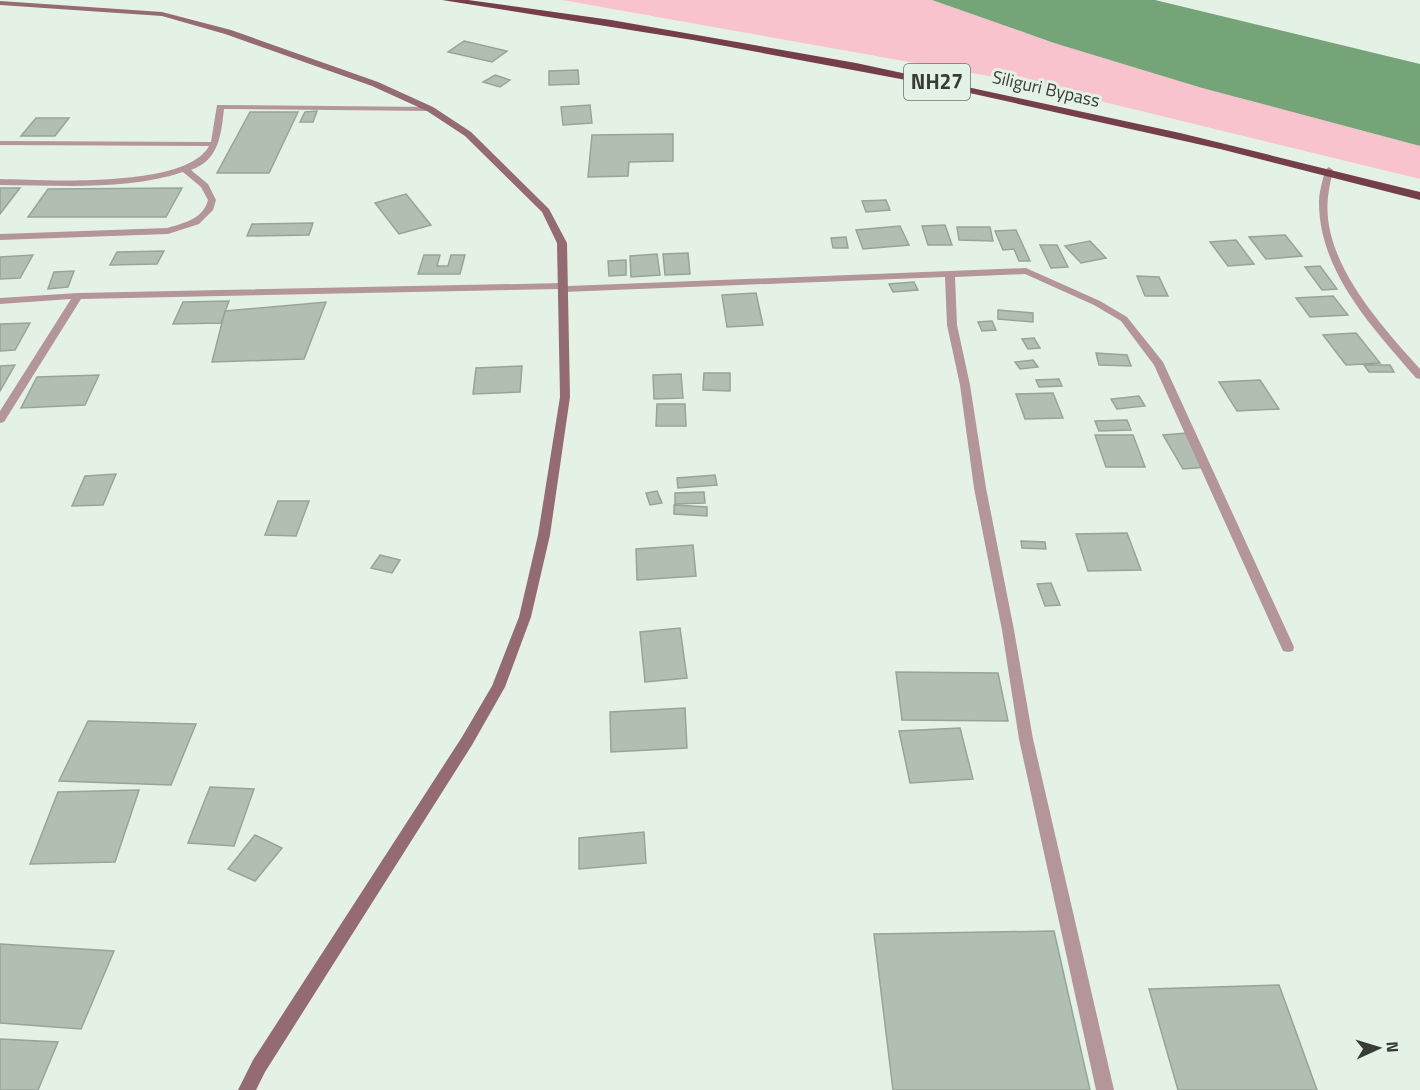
<svg xmlns="http://www.w3.org/2000/svg" width="1420" height="1090" font-family="'Titillium Web',sans-serif">
<rect width="100%" height="100%" fill="#e4f2e5"/>
<path fill="#f8c3cc" d="M562,0H932L1054,43L1202,88L1420,146V179L1022,82Z"/>
<path fill="#76a479" d="M932,0H1155L1420,64V146L1202,88L1054,43Z"/>
<path fill="#b1bfb2" stroke="#97a498" stroke-width="1.5" d="M464,41L507,51L492,62L448,52Z
M578,70L579,84L549,85V71Z
M495,75L510,80L500,87L483,82Z
M590,105L592,123L563,125L561,107Z
M317,111L313,122H300L305,112Z
M250,112H298L269,173H217Z
M36,118H69L55,136H21Z
M673,134V161L629,162L628,176L588,177L592,135Z
M0,188H20L0,214Z
M182,188L166,217H28L48,189Z
M406,194L431,225L399,234L375,203Z
M886,200L890,210L866,212L862,201Z
M313,223L309,235L247,236L252,224Z
M945,225L952,245H928L922,226Z
M900,226L909,245L863,249L856,230Z
M957,227H990L993,241L959,240Z
M1016,230L1030,261H1019L1014,249L1003,250L995,231Z
M1285,235L1302,256L1266,259L1249,237Z
M846,237L848,248H833L831,238Z
M1236,240L1254,264L1228,266L1210,242Z
M1090,241L1106,258L1081,263L1065,246Z
M1040,245H1057L1068,267L1051,268Z
M164,251L157,264L110,265L117,252Z
M688,253L690,274L665,275L663,254Z
M657,254L660,275L631,277L630,256Z
M33,255L20,278L0,279V257Z
M424,255H440L437,266H448L451,255H465L460,274H418Z
M626,260V275L609,276L608,261Z
M1320,266L1337,289L1322,290L1305,267Z
M74,271L68,287L48,289L54,272Z
M1137,276L1159,277L1168,296H1145Z
M914,282L918,290L893,292L889,284Z
M756,293L763,325L727,327L722,295Z
M1333,296L1348,315L1310,317L1296,298Z
M229,301L221,323L173,324L183,302Z
M326,302L304,359L212,362L225,311Z
M998,310L1033,313V322L998,319Z
M992,321L996,330L982,331L978,322Z
M30,323L15,350L0,351V324Z
M1356,333L1380,363L1346,365L1323,335Z
M1034,338L1040,348L1028,349L1022,339Z
M1096,353L1127,355L1131,366L1099,365Z
M1033,360L1038,367L1020,369L1015,362Z
M15,365L0,391V366Z
M1364,365H1390L1394,372H1369Z
M522,366L520,392L473,394L476,368Z
M704,373H730V391L703,390Z
M681,374L683,398L654,399L653,375Z
M99,375L85,405L21,408L37,377Z
M1059,379L1062,386L1039,387L1036,380Z
M1260,380L1279,409L1237,411L1219,382Z
M1053,393L1063,418L1025,419L1016,394Z
M1139,396L1145,406L1117,409L1111,399Z
M657,404H685L686,426H656Z
M1127,420L1131,430L1099,431L1095,421Z
M1187,433L1207,467L1183,469L1163,435Z
M1095,435H1133L1145,467H1106Z
M116,474L103,505L72,506L85,476Z
M715,475L717,485L678,488L677,478Z
M657,491L662,503L650,505L646,493Z
M704,492L705,503L675,504V493Z
M278,501H309L296,536L265,535Z
M674,505L707,507V516L674,514Z
M1127,533L1141,570L1088,571L1076,534Z
M1021,541L1045,542L1046,549L1022,548Z
M693,545L696,576L637,580L636,549Z
M380,555L400,560L392,573L371,568Z
M1051,583L1060,605L1045,606L1037,584Z
M680,628L687,678L645,682L640,632Z
M896,672L998,673L1008,721L902,720Z
M685,708L687,748L611,752L610,712Z
M88,721L196,724L171,785L59,781Z
M960,728L973,779L910,783L899,731Z
M210,787L254,789L234,846L188,843Z
M139,790L115,862L30,864L58,792Z
M644,832L646,863L579,869V838Z
M255,835L282,848L255,881L228,869Z
M1054,931L1090,1090H893L874,934Z
M0,944L114,951L81,1029L0,1023Z
M1279,985L1317,1090H1178L1149,989Z
M0,1039L58,1042L38,1090H0Z"/>
<g fill="none" stroke-linecap="round" stroke-linejoin="round">
<path fill="#b3959a" fill-rule="evenodd" d="M217,105L430,107L434,109L430,111L224,109C221,135 219,160 191,170L208,184L216,200L213,210L199,224L168,234L0,240V234L167,228C184,223 203,219 208,200L201,187L183,172C126,191 60,185 0,185V179C44,180 186,189 209,146L0,145V141L211,142Z"/>
<path fill="#b3959a" fill-rule="evenodd" d="M1329,167L1333,170C1331,179 1329,188 1328,197C1321,261 1381,325 1420,369V379L1416,378C1373,328 1319,272 1319,202C1319,191 1323,180 1325,170Z
M1026,268L1100,301L1127,317L1163,362L1294,647L1293,651L1288,652L1283,651L1154,365L1121,321L1094,305L1025,274L955,277L957,325L970,385L986,488L1014,630L1033,739L1114,1090H1096L1019,739L1002,630L974,488L960,385L947,325L945,277L563,292L558,289L81,299L4,422L0,423V411L71,299L0,304V298L78,293L563,283L568,286Z"/>
<path fill="#946b72" fill-rule="evenodd" d="M0,1L162,12L231,30L378,82L433,107L471,132L549,209L567,243L570,397L550,535L531,617L505,687L472,745L265,1072L256,1090H238L253,1060L462,737L492,686L519,617L538,535L560,397L557,243L542,212L465,136L427,111L372,86L225,34L162,16L0,5Z"/>
<path fill="#743f4a" fill-rule="evenodd" d="M442,0H468L611,20L856,63L1180,133L1420,192V200L1220,149L938,86L693,40Z"/>
</g>
<g text-anchor="middle" stroke-width="6" stroke-linejoin="round" paint-order="stroke">
<g font-size="18" fill="#373c37" stroke="#e4f2e5">
<text transform="translate(1046 89) rotate(13)" y="6">Siliguri Bypass</text>
</g>
<rect fill="#e4f2e5" stroke="#6b736b" stroke-width="1.5" x="904" y="64" width="66" height="36" rx="4.5"/>
<g font-size="21" font-weight="bold" fill="#373c37">
<text x="937" y="89">NH27</text>
</g>
</g>
<g transform="translate(1378 1048) rotate(86)" stroke="#e4f2e5" stroke-width="4.5" paint-order="stroke">
<path d="M0-4.5L10 22L0 15L-10 22Z" fill="#373c37"/>
<text y="-9" font-size="16" font-weight="bold" text-anchor="middle" fill="#373c37">N</text>
</g>
</svg>
